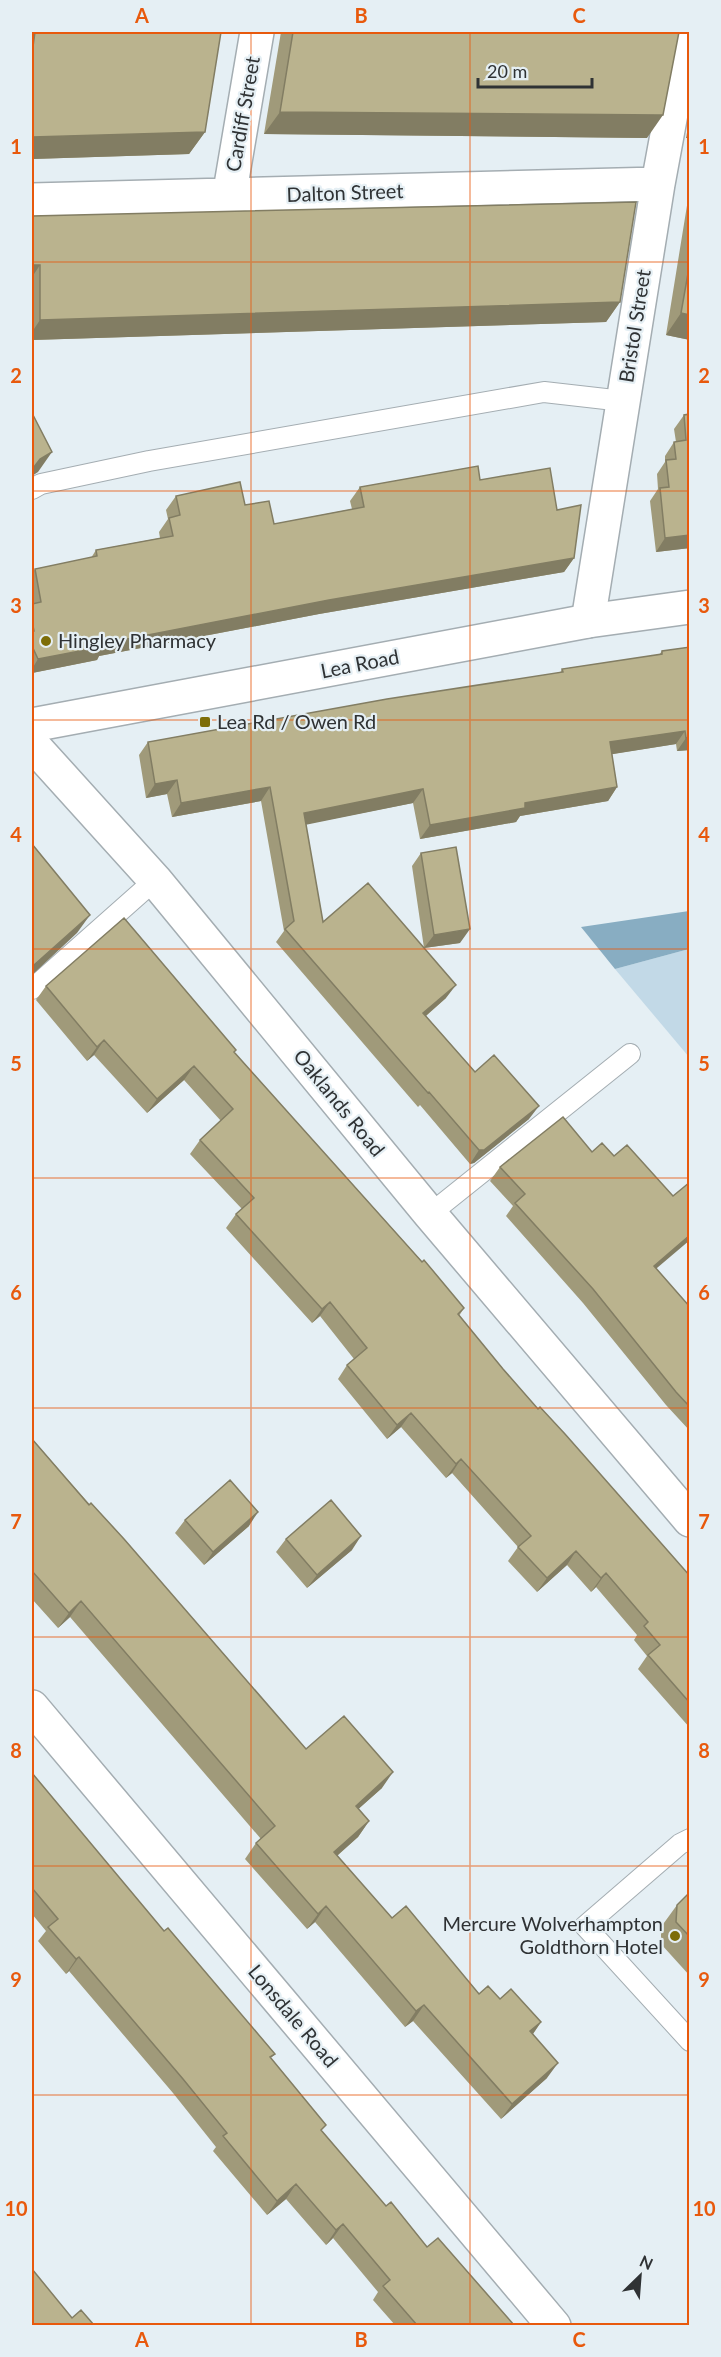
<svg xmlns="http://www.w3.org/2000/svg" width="721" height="2357" font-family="Lato,sans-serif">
<rect width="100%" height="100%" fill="#e5eff4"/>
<path fill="#c2d9e7" d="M689,949V1057L615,969Z"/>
<path fill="#88adc2" d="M689,911V949L615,969L581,927Z"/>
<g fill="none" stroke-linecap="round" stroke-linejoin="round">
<defs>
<path id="lane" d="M32,489L41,484L149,461L544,392L623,401
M32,989L155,880
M430,1214L630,1054
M690,1839L680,1844L585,1926L690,2041"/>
<path id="street" d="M229,197L257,32
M32,200L658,184
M588,621L658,184L686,32
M32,744L155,880L430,1214L690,1520
M32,1707L554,2326"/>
<path id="secondary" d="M32,725L588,621L690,607"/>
</defs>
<use href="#lane" stroke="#a4adb2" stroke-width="22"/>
<use href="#street" stroke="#a4adb2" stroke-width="36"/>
<use href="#secondary" stroke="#a4adb2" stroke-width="36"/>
<use href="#lane" stroke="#fff" stroke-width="20"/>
<use href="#street" stroke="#fff" stroke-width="33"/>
<use href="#secondary" stroke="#fff" stroke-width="33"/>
</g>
<path fill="#a09a7a" d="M32,32H221L205,132L189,154L32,159Z
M281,32H329L328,33L647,138L264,134Z
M690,116V138H686Z
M690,187V340L666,335Z
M32,216L620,302L606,322L32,340Z
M690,414V548L656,552L650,501L658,489L657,474L665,462V456L674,442H676L674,429L684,415Z
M480,480L557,510L574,558L564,572L319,614L99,656L97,660L32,673V574L35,569L91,558L96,550L160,538L159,532L168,519L166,510L176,496L245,505L274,524L352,509L350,501L360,487Z
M690,647V750L677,751L676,744L612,754L617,787L608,801L520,816L516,822L420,839L413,803L306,824L323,922L424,948L412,866L421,853L460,943L424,948L446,998L426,1016L475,1072L529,1119L474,1163L470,1164L420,1105L418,1107L276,942L284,931L261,801L172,817L167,794L146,798L139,755L148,742L560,673L562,669L659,655L662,651Z
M46,986L234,1053L464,1308L459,1316L503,1369L538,1409L690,1576V1728L638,1669L647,1656L634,1640L637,1635L596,1587L591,1592L567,1565L537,1592L508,1561L518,1547L452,1473L446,1478L401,1427L387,1439L338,1379L347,1365L354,1359L320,1316L312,1323L226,1228L236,1214L242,1209L190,1154L200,1140L221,1121L184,1080L147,1113L94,1055L87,1061L36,1000Z
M500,1167L656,1269L690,1307V1431L666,1405L583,1303L506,1216L513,1206L490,1181Z
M32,1439L306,1749L382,1788L358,1809L369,1821L358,1837L337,1856L392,1918L479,1994L500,1999L541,2022L533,2034L547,2078L501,2119L413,2021L405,2027L315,1922L307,1929L245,1859L256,1843L261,1839L70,1617L58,1628L32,1599Z
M185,1520L249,1526L204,1565L175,1533Z
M286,1539L352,1550L307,1588L276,1552Z
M32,1773L164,1931L275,2054L271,2058L322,2131L386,2206L427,2247L514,2325H395L373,2300L378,2292L333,2238L326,2245L286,2199L267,2215L213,2151L216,2147L173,2093L69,1971L66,1974L38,1941L46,1931L32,1914Z
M690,1892V1976L661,1944V1927L677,1905Z"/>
<path fill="#827d63" d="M280,112L663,115L647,138L264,134Z
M205,132L189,154L32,159V137Z
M690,132V138H686Z
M32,265H40L32,277Z
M620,302L606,322L32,340V332L40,320Z
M681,313L690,315V340L666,335Z
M52,452L38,472L32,476V469L40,459Z
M690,535V548L656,552L665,538Z
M574,558L564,572L319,614L99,656L97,660L32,673V669L38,659L106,643L329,600Z
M685,731L676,744L601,756L610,742Z
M690,737V750L677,751L686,738Z
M177,780L167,794L146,798L155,784Z
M270,787L261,801L172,817L181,803Z
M617,787L608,801L520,816L516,822L420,839L430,825L525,803Z
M423,789L413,803L295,827L304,813Z
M90,915L77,933L32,975V969L34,965Z
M470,929L460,943L424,948L434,935Z
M456,985L446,998L414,1026L423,1013Z
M104,1040L94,1055L87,1061L97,1047Z
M194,1066L184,1080L147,1113L157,1099Z
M539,1106L529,1119L474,1163L470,1164L479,1150Z
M690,1235V1240L644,1279L654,1266Z
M330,1302L320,1316L312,1323L322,1309Z
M411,1413L401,1427L387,1439L397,1425Z
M461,1459L452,1473L446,1478L456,1464Z
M258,1512L249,1526L204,1565L213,1552Z
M361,1536L352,1550L307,1588L317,1575Z
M576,1551L567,1565L537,1592L547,1578Z
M606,1573L596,1587L591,1592L601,1578Z
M81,1601L70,1617L58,1628L69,1613Z
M393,1772L382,1788L345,1821L356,1806Z
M369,1821L358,1837L323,1868L334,1852Z
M326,1906L315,1922L307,1929L318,1914Z
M79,1957L69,1971L66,1974L76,1959Z
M424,2005L413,2021L405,2027L416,2011Z
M541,2022L530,2038V2031Z
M558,2063L547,2078L501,2119L512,2104Z
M296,2184L286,2199L267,2215L277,2201Z
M343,2224L333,2238L326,2245L336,2230Z"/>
<path fill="#bab38e" stroke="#827d63" stroke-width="1.5" d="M35,32H221L205,132L32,137V54Z
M293,32H329L328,33L679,32L663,115L280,112Z
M636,202L620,302L40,320V265H32V216Z
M690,262V315L681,313Z
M32,413L52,452L40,459L34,467L32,469Z
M690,414V535L665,538L660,488L669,487L666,460L676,459L674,442L686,440L684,415Z
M478,466L480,480L550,468L557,510L581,505L574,558L329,600L106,643V646L38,659L32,646V632L34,631L32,621V604L41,602L35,569L97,556L96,550L173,536L169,518L180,515L176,496L240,482L245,505L269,501L274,524L364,507L360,487Z
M690,647V737L686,738L685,731L610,742L617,787L525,803V808L430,825L423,789L304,813L323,922L368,883L456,985L423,1013L475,1072L494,1055L539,1106L484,1150H479L429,1092L428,1093L285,929L294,921L270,787L181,803L177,780L155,784L148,742L387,699L563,672L562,669L662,654V651Z
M32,844L90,915L34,965L32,963Z
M456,847L470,929L434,935L421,853Z
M124,918L236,1050L234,1052L422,1262L424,1260L464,1308L458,1314L503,1369L538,1409L540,1407L565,1434L690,1576V1703L648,1655L660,1645L644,1626L648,1622L606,1573L601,1578L576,1551L547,1578L518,1547L531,1536L461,1459L456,1464L411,1413L397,1425L347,1365L367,1348L330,1302L322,1309L236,1214L254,1198L200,1140L233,1109L194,1066L157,1099L104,1040L97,1047L46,986Z
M563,1117L592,1152L602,1143L614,1156L627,1145L673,1196L690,1182V1235L654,1266L690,1307V1407L676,1392L593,1289L515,1203L525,1194L500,1167Z
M32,1439L89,1505L91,1503L124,1539L306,1749L344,1716L393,1772L356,1806L369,1821L334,1852L392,1918L406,1906L479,1994L488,1986L500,1999L511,1989L541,2022L530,2031L558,2063L512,2104L424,2005L416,2011L326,1906L318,1914L256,1843L275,1826L81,1601L69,1613L32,1571Z
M230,1480L258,1512L213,1552L185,1520Z
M331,1500L361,1536L317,1575L286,1539Z
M32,1773L164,1931L168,1928L275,2054L270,2057L326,2125L321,2130L386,2206L391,2202L427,2247L438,2238L514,2325H417L383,2286L390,2280L343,2224L336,2230L296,2184L277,2201L223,2136L227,2133L183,2079L79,1957L76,1959L48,1927L58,1919L32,1888Z
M690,1892V1937L676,1922L677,1905Z
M32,2269L72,2318L81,2310L94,2325H32Z"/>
<path fill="none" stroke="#e8590c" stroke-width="1.5" stroke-opacity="0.55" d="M251,32V2326M470,32V2326M32,262H690M32,491H690M32,720H690M32,949H690M32,1178H690M32,1408H690M32,1637H690M32,1866H690M32,2095H690"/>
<g fill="#7d6d08" stroke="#e5eff4" stroke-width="2">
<circle cx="46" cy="641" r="6"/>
<rect x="199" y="716" width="12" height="12" rx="3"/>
<circle cx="675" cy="1936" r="6"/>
</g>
<g text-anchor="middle" stroke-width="4.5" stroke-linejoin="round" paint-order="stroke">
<g font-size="20" fill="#2f3234" stroke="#e5eff4">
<text transform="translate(243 114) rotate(-80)" y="7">Cardiff Street</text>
<text transform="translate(345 193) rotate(-2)" y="7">Dalton Street</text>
<text transform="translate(635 326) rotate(-81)" y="7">Bristol Street</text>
<text transform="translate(360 664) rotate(-11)" y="7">Lea Road</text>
<text transform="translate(339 1103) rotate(51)" y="7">Oaklands Road</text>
<text transform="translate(293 2016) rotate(50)" y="7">Lonsdale Road</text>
</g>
<g font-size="20" fill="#2f3234" stroke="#e5eff4" text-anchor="start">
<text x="58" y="648">Hingley Pharmacy</text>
<text x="217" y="729">Lea Rd / Owen Rd</text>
<text x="663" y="1931" text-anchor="end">Mercure Wolverhampton<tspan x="663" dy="23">Goldthorn Hotel</tspan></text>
</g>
</g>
<rect width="721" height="2357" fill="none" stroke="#e5eff4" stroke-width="66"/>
<g transform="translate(640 2276) rotate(25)" stroke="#e5eff4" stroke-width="4.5" paint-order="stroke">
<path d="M0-4.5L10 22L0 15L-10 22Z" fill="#2f3234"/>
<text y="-9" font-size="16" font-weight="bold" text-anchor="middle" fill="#2f3234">N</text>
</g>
<path d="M478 78v9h114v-9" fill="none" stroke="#2f3234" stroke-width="3"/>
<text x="487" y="78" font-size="18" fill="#2f3234" stroke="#e5eff4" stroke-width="4.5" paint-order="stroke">20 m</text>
<rect x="33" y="33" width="655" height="2291" fill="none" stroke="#e8590c" stroke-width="2"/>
<g font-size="20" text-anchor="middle" font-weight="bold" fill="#e8590c">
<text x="142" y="23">A</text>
<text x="361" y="23">B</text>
<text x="579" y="23">C</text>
<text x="16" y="154">1</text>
<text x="704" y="154">1</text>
<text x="16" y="383">2</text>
<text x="704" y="383">2</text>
<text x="16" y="613">3</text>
<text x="704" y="613">3</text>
<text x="16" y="842">4</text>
<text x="704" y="842">4</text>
<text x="16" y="1071">5</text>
<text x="704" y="1071">5</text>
<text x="16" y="1300">6</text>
<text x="704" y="1300">6</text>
<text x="16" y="1529">7</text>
<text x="704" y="1529">7</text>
<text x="16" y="1758">8</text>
<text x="704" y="1758">8</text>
<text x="16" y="1987">9</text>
<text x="704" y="1987">9</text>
<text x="16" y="2216">10</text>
<text x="704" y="2216">10</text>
<text x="142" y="2347">A</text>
<text x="361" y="2347">B</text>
<text x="579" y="2347">C</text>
</g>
</svg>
